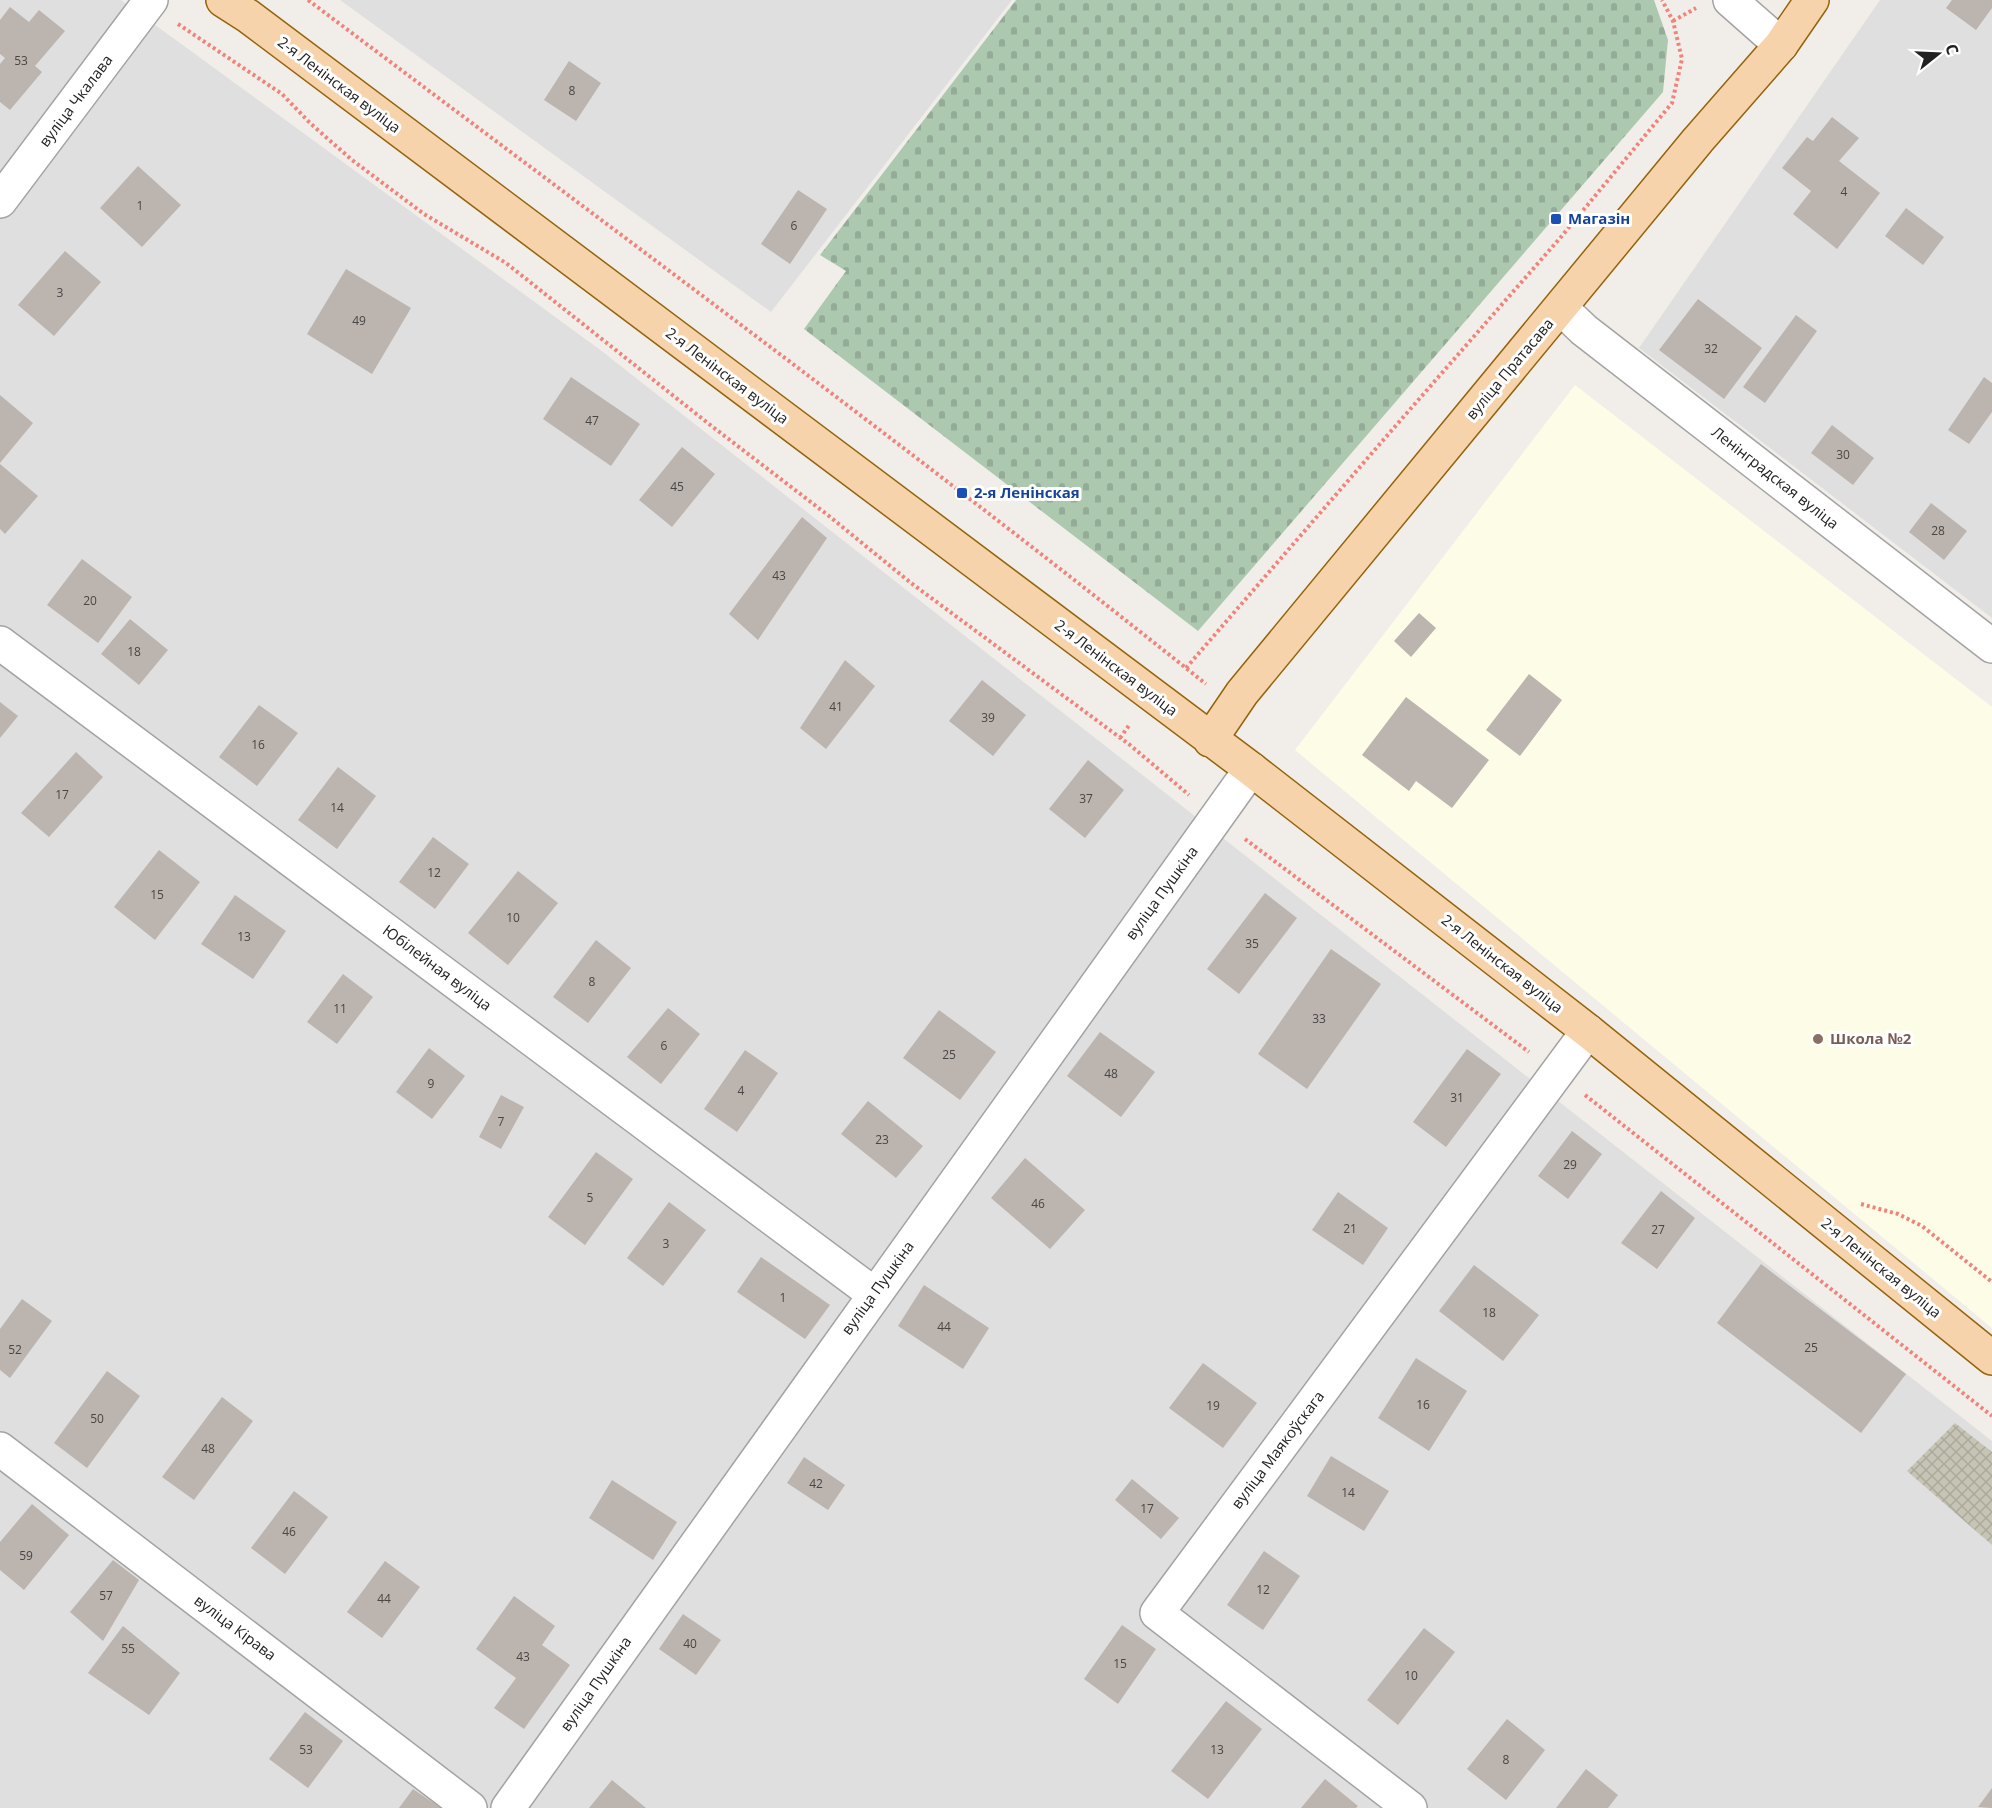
<svg xmlns="http://www.w3.org/2000/svg" width="1992" height="1808" font-family="'Open Sans',sans-serif">
<defs>
<pattern id="construction-cross-hatch" width="8" height="8" patternUnits="userSpaceOnUse" patternTransform="scale(1.5)"><rect width="8" height="8" fill="#c6c5b5"/><path d="M0 0l8 8M0 8l8-8" fill="none" stroke="#aaa99b"/></pattern>
<pattern id="cemetery-stones" width="16" height="16" patternUnits="userSpaceOnUse" patternTransform="scale(1.5)"><rect width="16" height="16" fill="#acc9b0"/><path d="M2 7V4a2 2 0 0 1 4 0v3zM10 15v-3a2 2 0 0 1 4 0v3z" fill="#94ac97"/></pattern>
</defs>
<rect width="100%" height="100%" fill="#f1eee9"/>
<path fill="#e0dfdf" d="M0,0H121L599,349L1992,1441V1808H0Z
M340,0H1012L771,312Z
M1880,0H1992V618L1639,348Z"/>
<path fill="#fdfde7" d="M1575,385L1992,707V1328L1295,750Z"/>
<path fill="url(#construction-cross-hatch)" d="M1955,1423L1992,1452V1545L1907,1471Z"/>
<path fill="url(#cemetery-stones)" d="M1016,0H1654L1668,40L1663,92L1198,631L804,329L846,271L820,255Z"/>
<path fill="#bbb4af" d="M1952,0H1992V8L1976,30L1946,8Z
M10,7L29,22L39,10L65,31L35,66L42,72L10,110L0,102V64L5,58L0,54V20Z
M569,61L601,83L576,121L544,100Z
M1832,117L1859,138L1839,161L1880,193L1837,249L1793,214L1811,191L1782,168L1807,137L1813,141Z
M138,166L181,205L142,247L100,208Z
M798,190L827,209L790,264L761,244Z
M1906,208L1944,237L1923,265L1885,236Z
M65,251L101,282L54,336L18,305Z
M346,269L411,308L372,374L307,334Z
M1698,299L1762,348L1724,399L1659,350Z
M1796,315L1817,331L1765,403L1743,387Z
M571,377L640,424L611,466L543,419Z
M1984,377L1992,383V412L1969,444L1948,430Z
M0,395L33,423L0,463Z
M1832,425L1874,458L1853,485L1811,453Z
M682,447L715,474L672,527L639,500Z
M0,464L38,496L5,534L0,529Z
M1931,503L1967,531L1944,560L1909,532Z
M802,517L827,538L758,640L729,614Z
M82,559L132,597L98,643L47,605Z
M1419,613L1436,628L1411,657L1394,641Z
M130,619L168,650L139,685L101,654Z
M845,660L875,686L826,749L800,728Z
M1529,674L1562,700L1520,756L1486,730Z
M982,680L1026,715L993,756L949,721Z
M1406,697L1489,760L1452,808L1416,781L1409,791L1362,755Z
M0,702L18,716L0,738Z
M259,705L298,733L257,786L219,757Z
M76,752L103,777L49,837L21,813Z
M1088,760L1124,790L1085,838L1049,809Z
M338,767L376,796L337,849L298,820Z
M433,837L469,864L435,909L399,882Z
M159,850L200,882L155,940L114,907Z
M518,871L558,903L508,965L468,933Z
M1265,893L1297,918L1239,994L1207,969Z
M235,895L286,931L253,979L201,944Z
M596,940L631,968L588,1023L553,997Z
M1331,949L1381,984L1307,1089L1258,1054Z
M343,974L373,997L337,1044L307,1022Z
M668,1008L700,1034L661,1084L627,1057Z
M939,1010L996,1052L960,1100L903,1058Z
M1100,1032L1155,1072L1121,1117L1067,1076Z
M429,1048L465,1076L432,1119L396,1092Z
M1467,1049L1501,1074L1446,1147L1413,1122Z
M745,1050L778,1073L737,1132L704,1109Z
M501,1095L524,1107L501,1149L479,1137Z
M868,1101L923,1146L896,1178L841,1134Z
M1572,1131L1602,1154L1568,1199L1538,1176Z
M596,1152L633,1179L585,1245L548,1217Z
M1025,1158L1085,1210L1050,1249L991,1198Z
M1661,1191L1695,1218L1657,1269L1621,1243Z
M1338,1192L1388,1228L1363,1265L1312,1230Z
M669,1202L706,1230L663,1286L627,1258Z
M761,1257L830,1305L805,1339L737,1292Z
M1761,1264L1906,1374L1861,1433L1717,1323Z
M1474,1265L1539,1315L1503,1361L1439,1311Z
M924,1285L989,1328L963,1369L898,1326Z
M22,1299L52,1321L10,1378L0,1370V1329Z
M1416,1358L1467,1391L1429,1451L1378,1418Z
M1203,1363L1257,1403L1223,1448L1169,1408Z
M107,1371L140,1396L87,1468L54,1443Z
M222,1397L253,1421L194,1500L162,1477Z
M1331,1456L1389,1491L1364,1531L1307,1496Z
M804,1457L845,1485L828,1510L787,1483Z
M1132,1479L1179,1518L1161,1539L1115,1500Z
M612,1480L677,1522L653,1560L589,1518Z
M294,1491L328,1517L285,1574L251,1548Z
M32,1504L69,1535L24,1590L0,1570V1542Z
M1264,1551L1300,1576L1263,1630L1227,1605Z
M113,1560L139,1580L103,1641L70,1612Z
M385,1561L420,1587L382,1638L347,1612Z
M514,1596L555,1626L542,1645L570,1665L524,1729L494,1708L516,1678L476,1649Z
M683,1614L721,1640L696,1675L659,1649Z
M1122,1625L1156,1649L1118,1704L1084,1679Z
M123,1626L180,1673L149,1715L88,1673Z
M1424,1628L1455,1652L1398,1725L1367,1700Z
M1226,1701L1262,1729L1208,1799L1171,1771Z
M305,1712L343,1741L308,1788L269,1759Z
M1507,1719L1545,1750L1506,1800L1467,1769Z
M1586,1769L1618,1795L1608,1808H1556Z
M1325,1779L1358,1806L1356,1808H1301Z
M612,1780L646,1808H589Z
M1992,1788V1808L1978,1807Z
M413,1789L441,1808H399Z"/>
<g fill="none" stroke-linecap="round" stroke-linejoin="round">
<defs>
<path id="minor" d="M1730,0L1781,45
M0,201L151,0
M1561,308L1584,330L1992,646
M0,643L874,1294
M0,1449L470,1808
M508,1808L1251,769
M1410,1808L1157,1613L1588,1031"/>
<path id="major" d="M223,0L248,16L1251,769L1588,1031L1992,1358
M1210,740L1242,693L1698,140L1781,45L1812,0"/>
</defs>
<use href="#minor" stroke="#a3a3a3" stroke-width="36"/>
<use href="#major" stroke="#94630b" stroke-width="36"/>
<path stroke="#f0847b" stroke-width="4" stroke-dasharray="3 3" stroke-linecap="butt" d="M308,0C608,226 912,449 1206,684
M1673,21L1696,8
M178,24L282,94L311,124L352,160L424,214L506,263L709,424L829,516L911,583L1130,745L1189,795
M1186,668L1385,438L1561,237L1672,103L1682,59L1673,21L1662,0
M1120,738L1130,724
M1245,839L1529,1052
M1585,1095L1992,1416
M1861,1204L1898,1214L1922,1226L1992,1282"/>
<use href="#minor" stroke="#fff" stroke-width="33"/>
<use href="#major" stroke="#f6d3aa" stroke-width="33"/>
</g>
<g fill="#1a4fb4" stroke="#fff" stroke-width="2">
<rect x="1550" y="213" width="12" height="12" rx="3"/>
<rect x="956" y="487" width="12" height="12" rx="3"/>
</g>
<circle fill="#8d6e63" stroke="#fff" stroke-width="2" cx="1818" cy="1039" r="6"/>
<g text-anchor="middle" stroke-width="6" stroke-linejoin="round" paint-order="stroke">
<g font-size="12" fill="#484645">
<text x="21" y="65">53</text>
<text x="572" y="95">8</text>
<text x="1844" y="196">4</text>
<text x="140" y="210">1</text>
<text x="794" y="230">6</text>
<text x="60" y="297">3</text>
<text x="359" y="325">49</text>
<text x="1711" y="353">32</text>
<text x="592" y="425">47</text>
<text x="1843" y="459">30</text>
<text x="677" y="491">45</text>
<text x="1938" y="535">28</text>
<text x="779" y="580">43</text>
<text x="90" y="605">20</text>
<text x="134" y="656">18</text>
<text x="836" y="711">41</text>
<text x="988" y="722">39</text>
<text x="258" y="749">16</text>
<text x="62" y="799">17</text>
<text x="1086" y="803">37</text>
<text x="337" y="812">14</text>
<text x="434" y="877">12</text>
<text x="157" y="899">15</text>
<text x="513" y="922">10</text>
<text x="244" y="941">13</text>
<text x="1252" y="948">35</text>
<text x="592" y="986">8</text>
<text x="340" y="1013">11</text>
<text x="1319" y="1023">33</text>
<text x="664" y="1050">6</text>
<text x="949" y="1059">25</text>
<text x="1111" y="1078">48</text>
<text x="431" y="1088">9</text>
<text x="741" y="1095">4</text>
<text x="1457" y="1102">31</text>
<text x="501" y="1126">7</text>
<text x="882" y="1144">23</text>
<text x="1570" y="1169">29</text>
<text x="590" y="1202">5</text>
<text x="1038" y="1208">46</text>
<text x="1350" y="1233">21</text>
<text x="1658" y="1234">27</text>
<text x="666" y="1248">3</text>
<text x="783" y="1302">1</text>
<text x="1489" y="1317">18</text>
<text x="944" y="1331">44</text>
<text x="1811" y="1352">25</text>
<text x="15" y="1354">52</text>
<text x="1423" y="1409">16</text>
<text x="1213" y="1410">19</text>
<text x="97" y="1423">50</text>
<text x="208" y="1453">48</text>
<text x="816" y="1488">42</text>
<text x="1348" y="1497">14</text>
<text x="1147" y="1513">17</text>
<text x="289" y="1536">46</text>
<text x="26" y="1560">59</text>
<text x="1263" y="1594">12</text>
<text x="106" y="1600">57</text>
<text x="384" y="1603">44</text>
<text x="690" y="1648">40</text>
<text x="128" y="1653">55</text>
<text x="523" y="1661">43</text>
<text x="1120" y="1668">15</text>
<text x="1411" y="1680">10</text>
<text x="306" y="1754">53</text>
<text x="1217" y="1754">13</text>
<text x="1506" y="1764">8</text>
</g>
<g font-size="15" fill="#222" stroke="#fff">
<text transform="translate(339 85) rotate(37)" y="5">2-я Ленінская вуліца</text>
<text transform="translate(76 101) rotate(-53)" y="5">вуліца Чкалава</text>
<text transform="translate(1510 369) rotate(-50)" y="5">вуліца Пратасава</text>
<text transform="translate(727 376) rotate(37)" y="5">2-я Ленінская вуліца</text>
<text transform="translate(1775 478) rotate(38)" y="5">Ленінградская вуліца</text>
<text transform="translate(1116 668) rotate(37)" y="5">2-я Ленінская вуліца</text>
<text transform="translate(1162 893) rotate(-54)" y="5">вуліца Пушкіна</text>
<text transform="translate(1502 964) rotate(38)" y="5">2-я Ленінская вуліца</text>
<text transform="translate(437 968) rotate(37)" y="5">Юбілейная вуліца</text>
<text transform="translate(1881 1268) rotate(39)" y="5">2-я Ленінская вуліца</text>
<text transform="translate(878 1288) rotate(-54)" y="5">вуліца Пушкіна</text>
<text transform="translate(1278 1450) rotate(-53)" y="5">вуліца Маякоўскага</text>
<text transform="translate(235 1628) rotate(37)" y="5">вуліца Кірава</text>
<text transform="translate(596 1684) rotate(-55)" y="5">вуліца Пушкіна</text>
</g>
<g font-size="15" font-weight="bold" fill="#164399" stroke="#fff" text-anchor="start">
<text x="1568" y="224">Магазін</text>
<text x="974" y="498">2-я Ленінская</text>
</g>
<g font-size="15" font-weight="bold" fill="#785e54" stroke="#fff" text-anchor="start">
<text x="1830" y="1044">Школа №2</text>
</g>
</g>
<g transform="translate(1938 54) rotate(72)" stroke="#ffffff" stroke-width="4.5" paint-order="stroke">
<path d="M0-4.5L10 22L0 15L-10 22Z" fill="#222222"/>
<text y="-9" font-size="16" font-weight="bold" text-anchor="middle" fill="#222222">С</text>
</g>
</svg>
